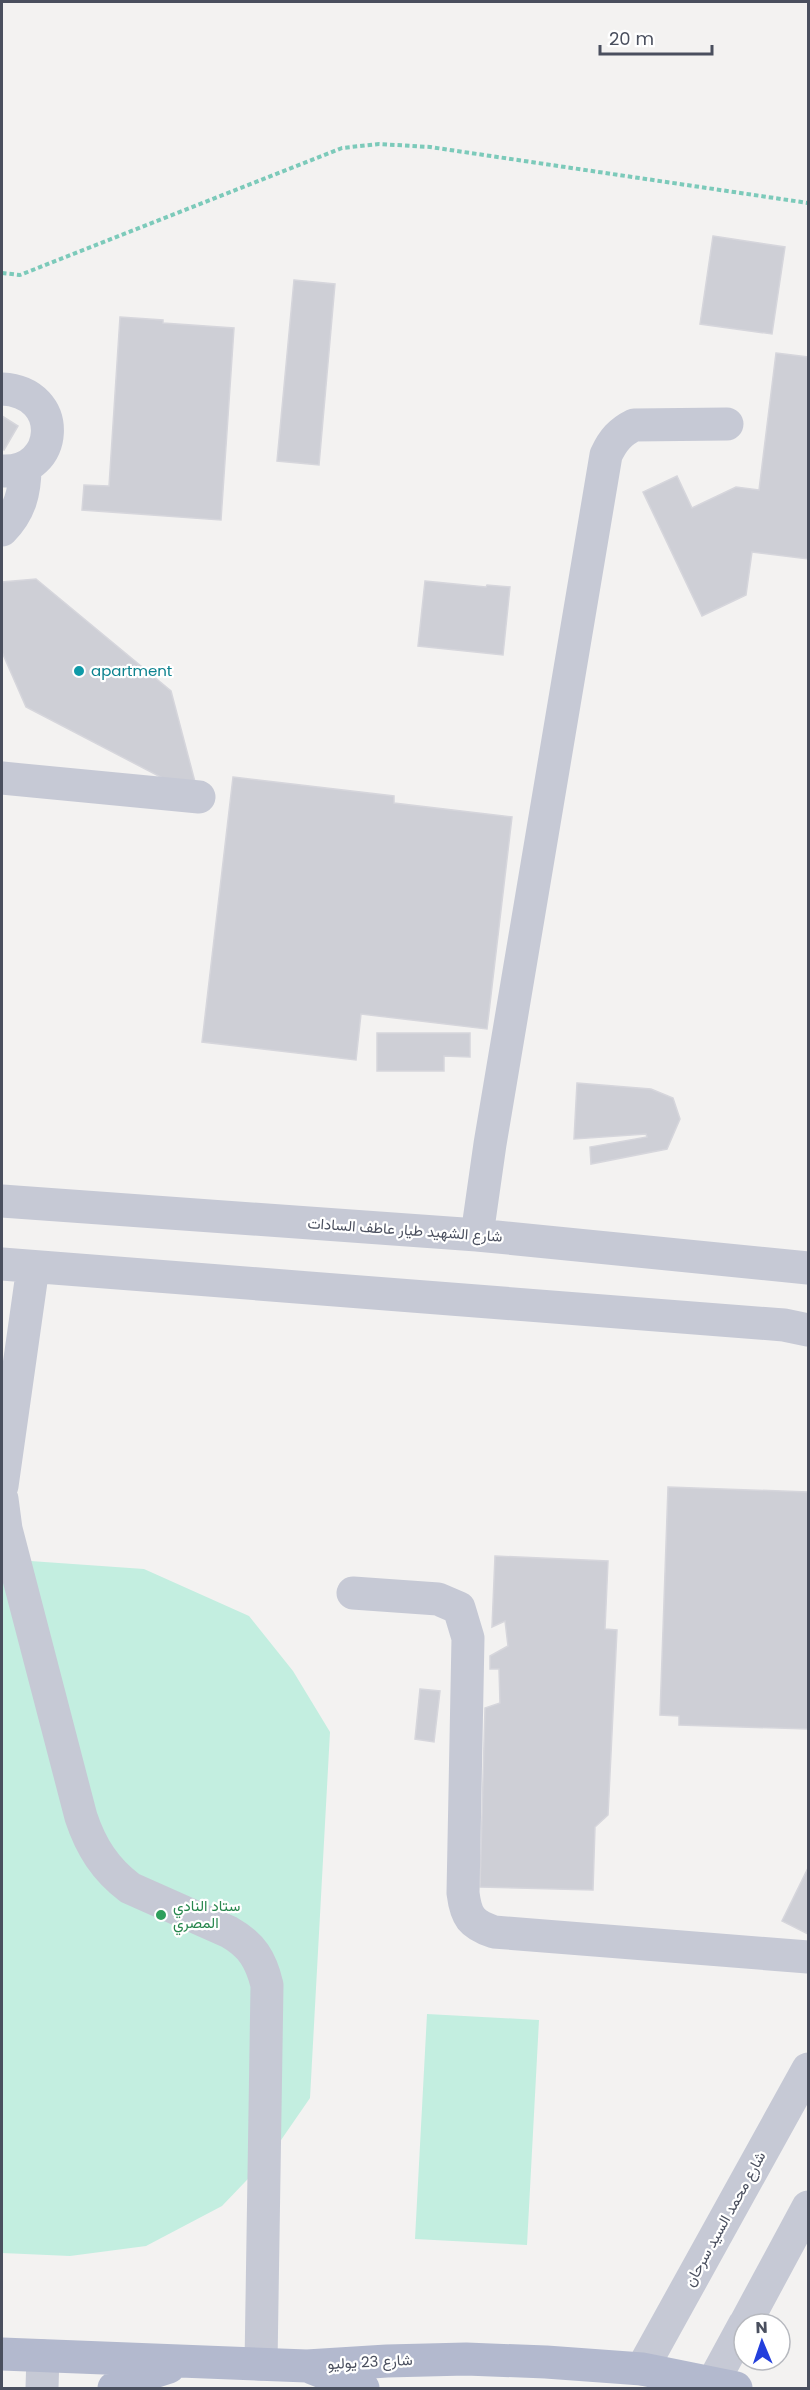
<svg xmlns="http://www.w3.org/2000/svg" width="810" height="2390" font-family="Poppins,Vazirmatn,sans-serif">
<rect width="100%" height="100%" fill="#f3f2f1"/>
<path fill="#c3eee0" d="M2,1559L144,1569L249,1616L293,1671L330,1732L310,2098L270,2156L222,2206L146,2246L70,2256L2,2253Z
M427,2014L539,2020L527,2245L415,2239Z"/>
<path fill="#cecfd6" stroke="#d6d6dc" stroke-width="1.5" d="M713,236L785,247L772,334L700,324Z
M294,280L335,284L319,465L277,461Z
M120,317L163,320V323L234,328L221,520L82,510L84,485L109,486Z
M776,353L808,357V559L752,552L746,595L702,616L643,492L677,476L692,508L736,487L759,490Z
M2,416L18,426L4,450L2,449Z
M36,579L171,691L199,797L26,707L2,652V582Z
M425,581L486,587L487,585L510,587L503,655L418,646Z
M233,777L394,796V803L512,817L487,1029L361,1014L356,1060L202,1042Z
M377,1033H470V1057L444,1056V1071H377Z
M577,1083L651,1089L673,1098L680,1119L667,1149L591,1164L590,1147L647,1137L646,1134L574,1139Z
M668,1487L808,1492V1729L679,1725V1716L660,1715Z
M495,1556L608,1561L605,1629L617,1630L608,1815L595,1827L593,1890L480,1887L485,1708L500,1703L499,1669H490V1656L508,1646L505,1621L492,1627Z
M420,1689L440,1691L434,1742L415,1739Z
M808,1868V1934L782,1921Z"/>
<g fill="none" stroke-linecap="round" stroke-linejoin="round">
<path stroke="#7ccaba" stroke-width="4" stroke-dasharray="4.5 3" stroke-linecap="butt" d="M2,273L20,275L342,148L379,144L430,147L808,203"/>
<path stroke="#c6c9d5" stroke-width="33" d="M2,389C66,392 59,474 2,471
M2,530C20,512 25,492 25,467
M2,778L199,797
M2,1201L477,1235L808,1268
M477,1235L490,1144L606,455C613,440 620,432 634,425L727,424
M2,1264L784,1325L808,1330
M2,1486L33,1267
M2,1499L6,1529L81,1817C91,1847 105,1869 130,1888L229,1932C252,1945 261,1960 267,1985L261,2364
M353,1593L438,1599L459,1608L468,1638L463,1893C466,1917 471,1924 494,1932L808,1957
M745,2324L808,2207
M642,2369L808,2069
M712,2384L744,2325
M42,2388L43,2356"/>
<path stroke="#b3b9ce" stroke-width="33" d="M2,2354L307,2366L387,2361L466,2359L546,2362L642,2369L736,2388
M312,2368L363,2388
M114,2388L138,2377L169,2367"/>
</g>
<circle fill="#0f9aa8" stroke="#fff" stroke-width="2" cx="79" cy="671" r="6"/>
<circle fill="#2e9e5b" stroke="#fff" stroke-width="2" cx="161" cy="1915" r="6"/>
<g text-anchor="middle" stroke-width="4.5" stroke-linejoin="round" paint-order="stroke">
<g font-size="15" fill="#0d838f" stroke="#fff" text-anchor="start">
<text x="91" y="676">apartment</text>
</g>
<g font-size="15" fill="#4a4f5e" stroke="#fff">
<text transform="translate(405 1230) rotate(4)" y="5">شارع الشهيد طيار عاطف السادات</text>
<text transform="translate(725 2219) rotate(-61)" y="5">شارع محمد السيد سرحان</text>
<text transform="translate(370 2362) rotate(-3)" y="5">شارع 23 يوليو</text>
</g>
<g font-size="15" fill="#27864d" stroke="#fff" text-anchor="start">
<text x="173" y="1911">ستاد النادي<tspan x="173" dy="17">المصري</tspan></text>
</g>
</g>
<rect width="810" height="2390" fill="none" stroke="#4a4f5e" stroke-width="6"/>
<g transform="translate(762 2342) rotate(358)"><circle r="28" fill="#ffffff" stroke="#b7b9bf" stroke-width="1.5"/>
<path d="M0-4.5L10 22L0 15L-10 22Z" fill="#233fdc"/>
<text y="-9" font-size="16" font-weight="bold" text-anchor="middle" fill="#4a4f5e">N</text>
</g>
<path d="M600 45v9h112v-9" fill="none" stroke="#4a4f5e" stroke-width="3"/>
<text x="609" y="45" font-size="18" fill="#4a4f5e" stroke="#ffffff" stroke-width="4.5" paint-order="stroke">20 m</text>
</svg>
